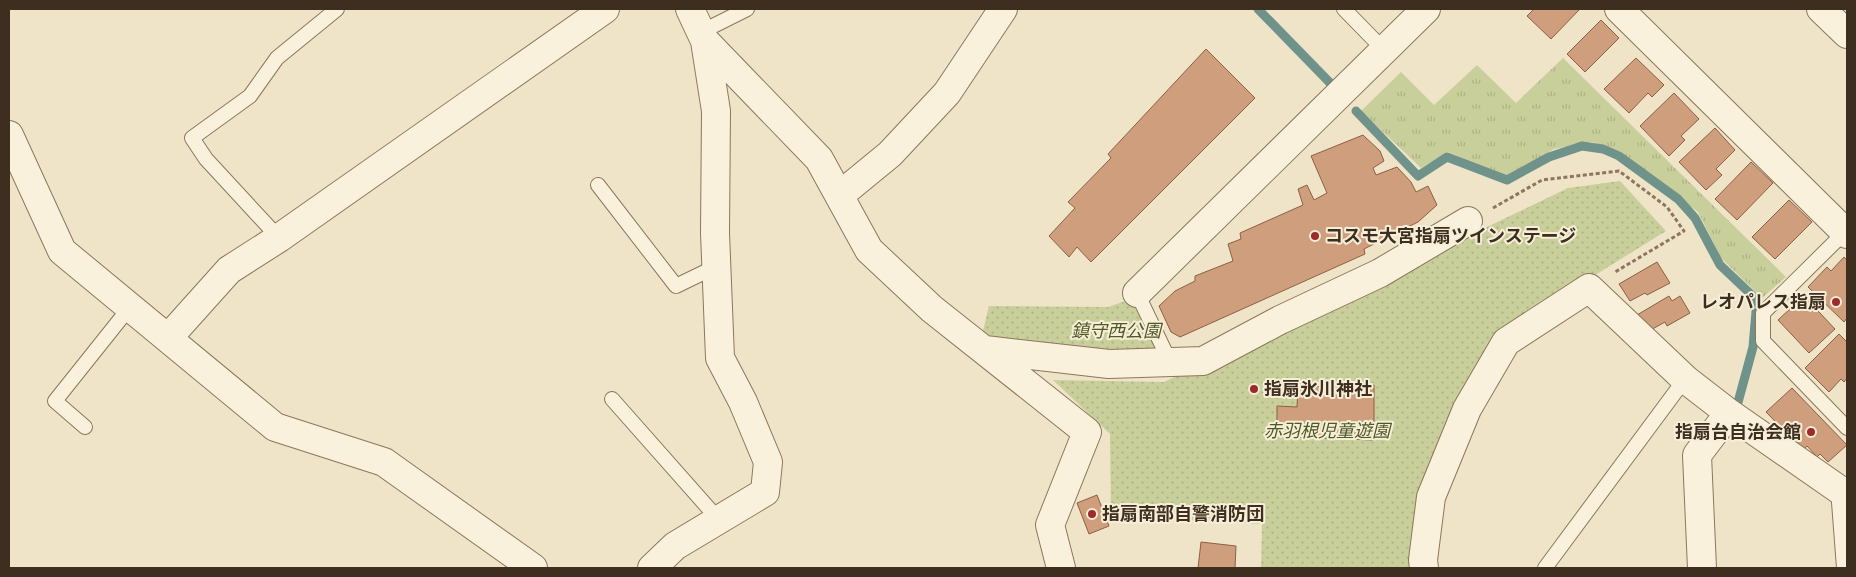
<svg xmlns="http://www.w3.org/2000/svg" width="1856" height="577" font-family="'Zilla Slab','Noto Sans JP',serif">
<defs>
<pattern id="grass-tufts" width="24" height="20" patternUnits="userSpaceOnUse" patternTransform="scale(1.25)"><rect width="24" height="20" fill="#c9cf9b"/><path d="M3 7l-1-3M5 7V3M7 7l1-3M15 17l-1-3M17 17v-4M19 17l1-3" fill="none" stroke="#aeb285"/></pattern>
<pattern id="park-dots" width="8" height="8" patternUnits="userSpaceOnUse" patternTransform="scale(1.25)"><rect width="8" height="8" fill="#c9cf9b"/><path d="M2 2h.1M6 6h.1" fill="none" stroke="#aeb285" stroke-width="1.8" stroke-linecap="round"/></pattern>
</defs>
<rect width="100%" height="100%" fill="#f0e4c8"/>
<path fill="url(#grass-tufts)" d="M1563,58L1786,277L1762,298L1721,258L1698,212L1623,153L1592,142L1554,149L1509,177L1448,152L1421,168L1361,111L1401,72L1434,105L1477,65L1516,103Z"/>
<path fill="url(#park-dots)" d="M1620,181L1666,231L1494,338L1414,568H1261L1262,524L1111,516L1110,434L1053,380L1164,382L1568,188Z
M1131,299L1158,354L1108,357L981,339L989,306L1108,307Z"/>
<g fill="none" stroke-linecap="round" stroke-linejoin="round">
<path stroke="#6f938a" stroke-width="9" d="M1258,9L1336,89
M1356,111L1418,176L1447,157L1507,180L1549,157L1582,146L1603,149L1619,156L1678,199L1695,218L1720,265L1757,300L1753,347L1737,406"/>
</g>
<path fill="#cf9f7d" stroke="#8d5f41" d="M1534,9H1580L1551,39L1527,16Z
M1601,20L1619,38L1585,72L1567,54Z
M1206,49L1255,98L1091,262L1077,247L1069,257L1049,236L1075,208L1068,202L1111,158L1108,154Z
M1636,58L1664,85L1652,97L1648,93L1629,113L1604,89Z
M1674,93L1699,119L1681,136L1685,140L1669,156L1640,126Z
M1715,128L1735,150L1716,169L1722,175L1706,190L1679,162Z
M1363,135L1380,151L1384,161L1373,168L1376,175L1397,167L1411,182L1416,192L1428,186L1437,205L1418,222L1364,249L1365,254L1180,337L1171,332L1159,306L1175,291L1195,281V276L1233,261L1228,244L1241,239L1240,233L1303,205L1298,189L1307,185L1314,200L1327,193L1311,156Z
M1751,162L1773,183L1737,220L1715,199Z
M1789,200L1812,222L1775,259L1752,237Z
M1844,257L1847,260V318L1844,322L1808,287L1827,267L1831,271Z
M1657,262L1670,283L1647,295L1645,293L1630,301L1619,284Z
M1669,296L1672,301L1680,296L1690,313L1667,326L1665,322L1647,332L1637,315Z
M1804,296L1835,329L1809,353L1778,320Z
M1839,334L1847,342V378L1844,382L1841,379L1829,392L1805,368Z
M1374,385V440L1296,437L1297,431L1277,428V406L1297,407L1298,387Z
M1792,388L1847,445L1828,462L1820,454L1817,457L1807,446L1803,450L1766,412Z
M1097,495L1109,526L1089,534L1077,503Z
M1201,542L1236,546L1235,568H1198Z"/>
<g fill="none" stroke-linecap="round" stroke-linejoin="round">
<defs>
<path id="service" d="M1344,9L1384,50
M701,32L747,9
M598,185L676,286L717,266
M1845,232L1763,313V341L1847,428
M279,238L206,159L192,138L250,96L277,58L337,9
M1137,293L1170,362
M612,399L719,520
M85,427L55,401L130,307
M1838,489L1844,568
M1545,568L1685,379"/>
<path id="minor" d="M1619,9L1847,234
M1821,9L1847,34
M705,41L819,159L869,250L932,309L1087,432L1050,525L1061,568
M9,135L62,251L275,427L384,462L533,568
M840,195L890,154L947,93L1003,9
M1137,293L1426,9
M168,338L229,270L279,238L605,9
M985,350L1109,364L1203,361L1280,320L1380,273L1468,221
M652,568L675,546L765,492L768,462L743,402L720,358L715,233L716,111L705,41L690,9
M1424,568L1423,560L1431,497L1467,409L1506,342L1589,288L1685,379L1729,413L1847,495
M1702,568L1697,455L1729,413"/>
</defs>
<use href="#service" stroke="#8d765c" stroke-width="16"/>
<use href="#minor" stroke="#8d765c" stroke-width="30"/>
<path stroke="#8d765c" stroke-width="3" stroke-dasharray="4 2.5" stroke-linecap="butt" d="M1493,208L1542,180L1619,171L1667,207L1684,231L1615,272"/>
<use href="#service" stroke="#faf1dc" stroke-width="14"/>
<use href="#minor" stroke="#faf1dc" stroke-width="28"/>
</g>
<g fill="#9e2a2b" stroke="#f7eed8" stroke-width="2">
<circle cx="1315" cy="236" r="5"/>
<circle cx="1836" cy="302" r="5"/>
<circle cx="1254" cy="389" r="5"/>
<circle cx="1811" cy="432" r="5"/>
<circle cx="1092" cy="514" r="5"/>
</g>
<g text-anchor="middle" stroke-width="4" stroke-linejoin="round" paint-order="stroke">
<g font-size="18" font-weight="bold" fill="#3d2e20" stroke="#f7eed8" text-anchor="start">
<text x="1325" y="242">コスモ大宮指扇ツインステージ</text>
<text x="1826" y="308" text-anchor="end">レオパレス指扇</text>
<text x="1264" y="395">指扇氷川神社</text>
<text x="1801" y="438" text-anchor="end">指扇台自治会館</text>
<text x="1102" y="520">指扇南部自警消防団</text>
</g>
<g font-size="18" font-style="italic" fill="#4d5a26" stroke="#f7eed8">
<text x="1116" y="337">鎮守西公園</text>
<text x="1327" y="437">赤羽根児童遊園</text>
</g>
</g>
<rect width="1856" height="577" fill="none" stroke="#3d2e20" stroke-width="20"/>
</svg>
